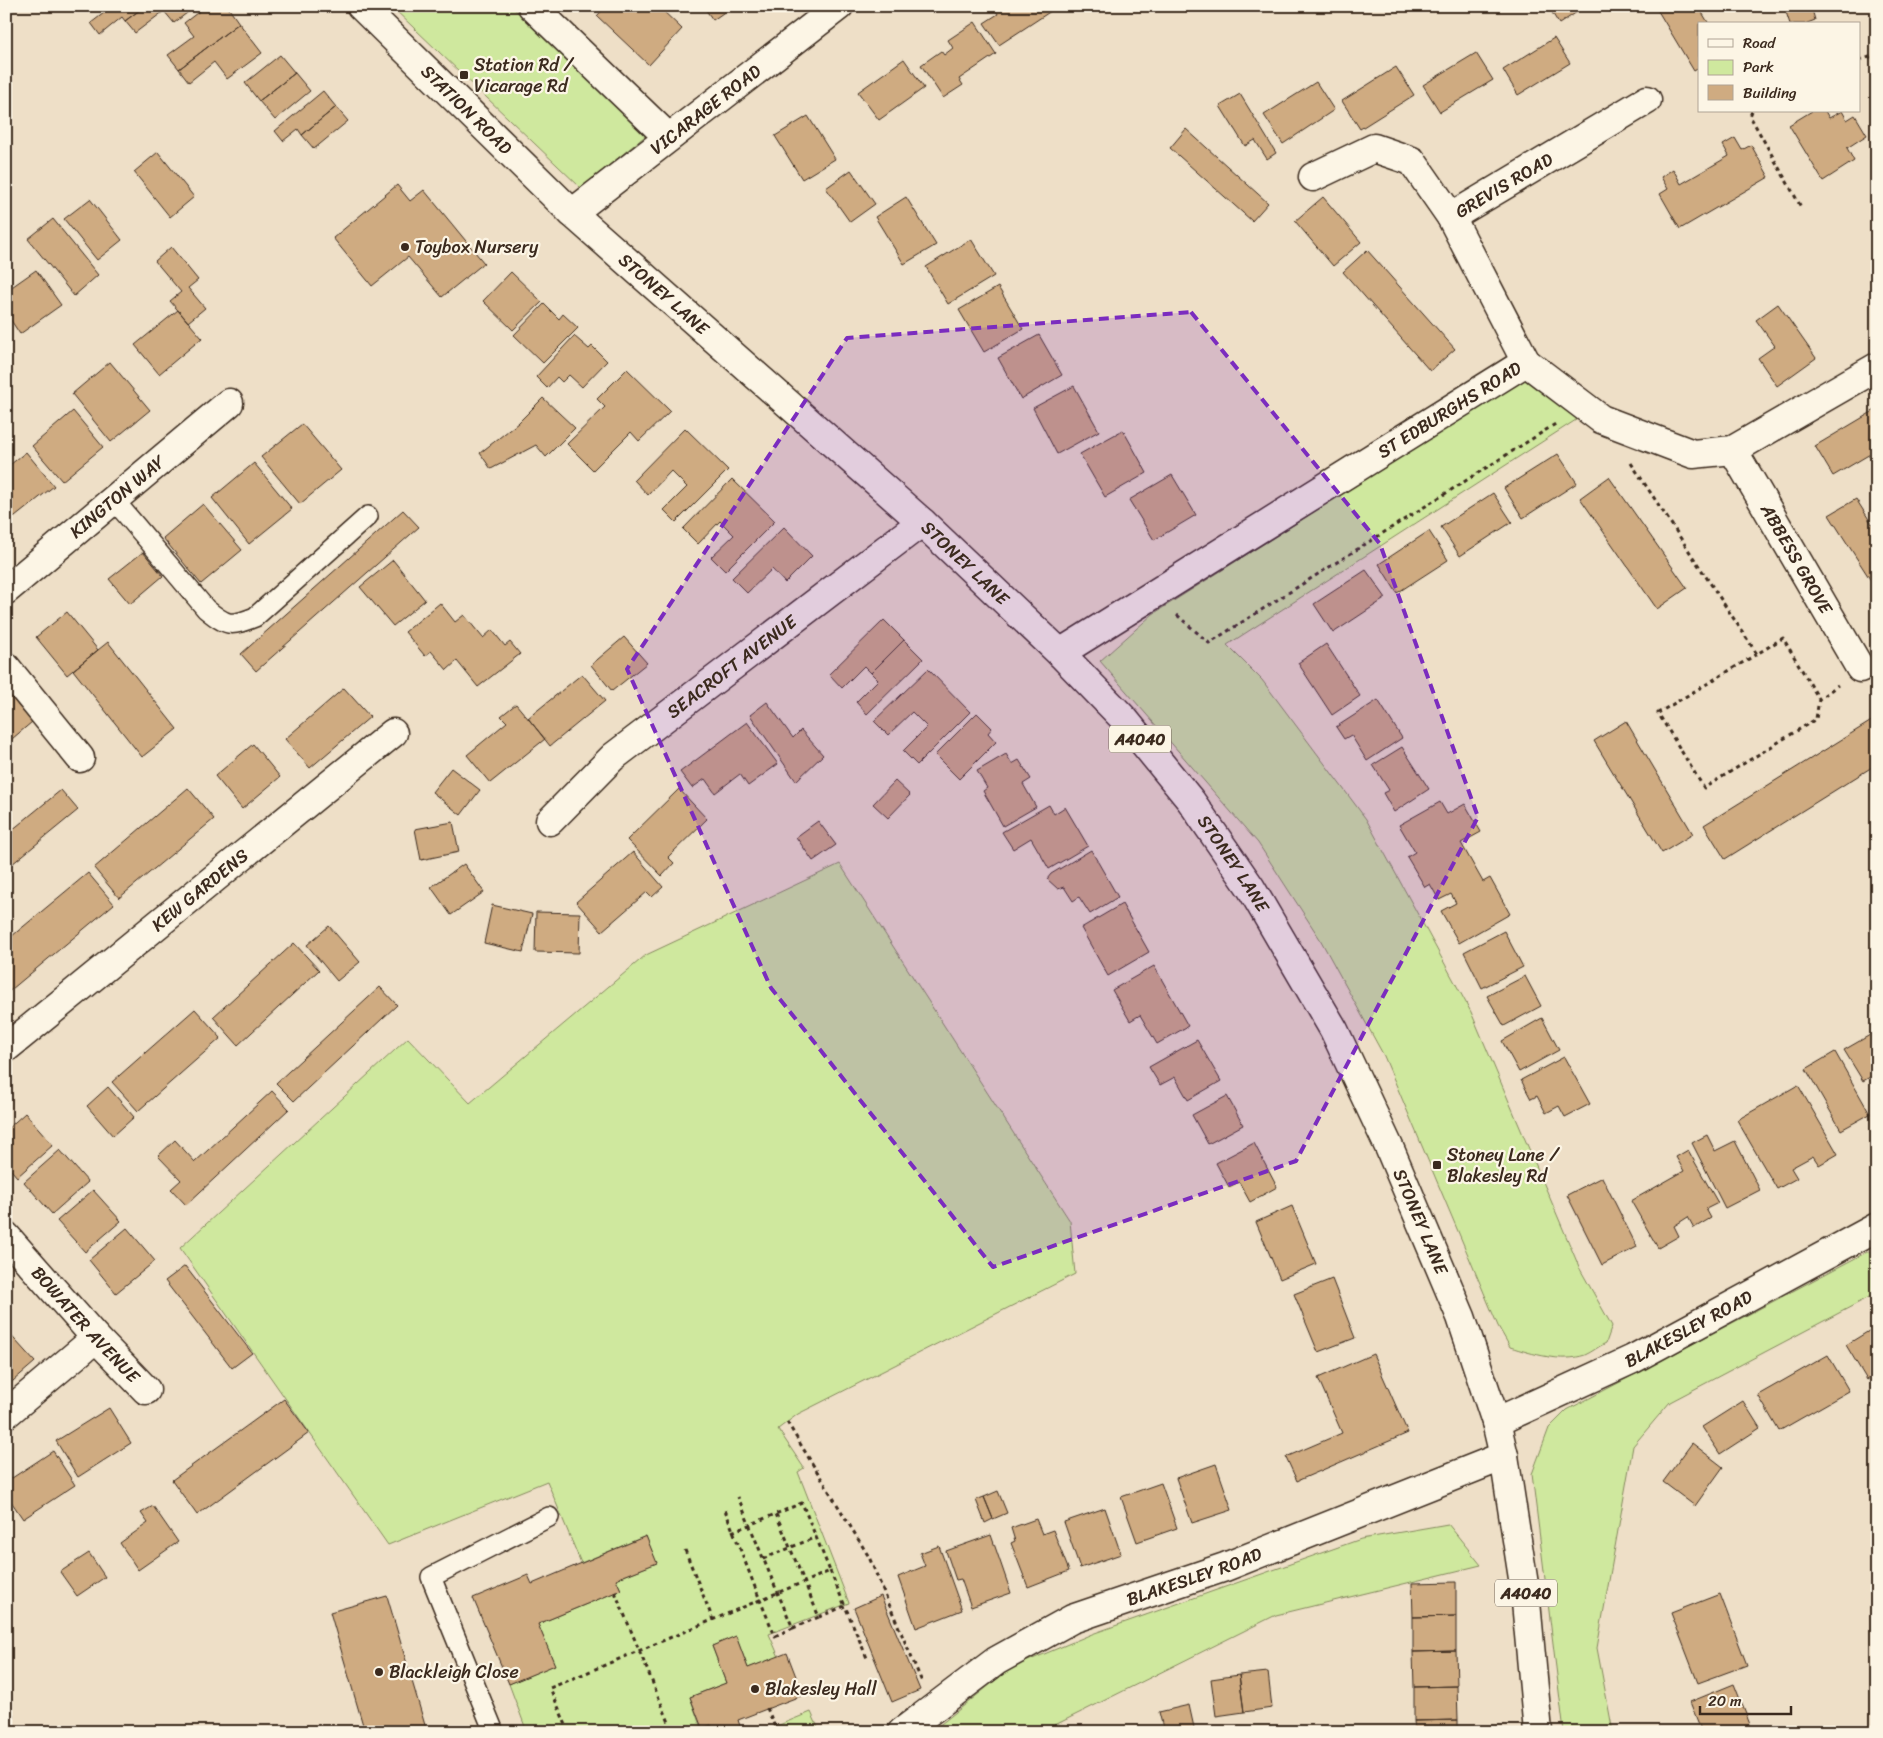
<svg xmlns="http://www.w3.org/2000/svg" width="1883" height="1738" font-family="Sriracha,sans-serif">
<rect width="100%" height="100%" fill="#eedfc7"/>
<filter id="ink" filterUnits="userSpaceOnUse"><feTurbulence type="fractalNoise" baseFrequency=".02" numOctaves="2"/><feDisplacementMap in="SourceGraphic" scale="10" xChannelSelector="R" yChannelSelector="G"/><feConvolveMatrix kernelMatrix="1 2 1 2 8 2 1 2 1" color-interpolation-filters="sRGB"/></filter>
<g filter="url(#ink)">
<path fill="#cfe89e" stroke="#85895e" d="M391,6H511L649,133L581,188Z
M1525,378L1579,418L1227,645L1262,680L1366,819L1471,1012L1580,1269L1612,1326L1606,1343C1599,1346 1592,1352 1585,1355C1561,1363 1533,1354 1510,1347L1498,1326L1384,1056L1320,939L1258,843L1100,661L1153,614Z
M840,864L1070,1221L1075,1274L798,1414L778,1429L804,1468L798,1472L849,1603L769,1634L779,1657L748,1668L736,1637L712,1646L726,1683L690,1697L701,1728L711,1725L714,1732H527L509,1684L554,1665L538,1624L621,1590L616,1579L656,1563L646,1536L581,1563L547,1481L388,1545L180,1248L408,1038L470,1103L646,955Z
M1867,1252L1877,1253V1293L1670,1402L1633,1446L1597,1648L1613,1732H1564L1532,1474L1549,1428L1567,1410Z
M1448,1524L1481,1565L1276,1615L1041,1732H931L1011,1668L1092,1634L1361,1539Z
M811,1712L820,1732H762Z"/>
<path fill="#cfab81" stroke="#3b2a1e" d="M113,6H145L125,21L122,17L100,35L91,23Z
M145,6H196L174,23L164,11L135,33L125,21Z
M206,6H227L239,23L179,69L168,55L194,36L184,23Z
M606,6H658L682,29L649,65L597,16Z
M703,6H733L713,20Z
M999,6H1053L1054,9L999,45L984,23L998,14L995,9Z
M1548,6H1586L1559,24Z
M1655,6H1698L1709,24H1699V68L1694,71Z
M1784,6H1811L1815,20L1805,24H1790Z
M975,22L996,54L959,79L963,85L943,98L921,65L941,51L944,55L953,48L948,40Z
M239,23L262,53L227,79L214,62L189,82L179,69Z
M1554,38L1570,63L1518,95L1503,70Z
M1476,53L1493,80L1440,112L1423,85Z
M280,55L295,73L259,101L245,83Z
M904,59L924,88L879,120L858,92Z
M1396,67L1414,95L1360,129L1342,101Z
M295,73L310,91L275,120L259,101Z
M1316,82L1334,110L1283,144L1264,115Z
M323,91L336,107L302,135L298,129L283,141L275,131Z
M1240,94L1276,153L1267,159L1255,140L1245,146L1220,106Z
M336,107L348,121L314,149L302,135Z
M1812,111H1825L1829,118L1842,111L1847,120L1855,115L1867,135L1847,148L1854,161L1823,181L1789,125Z
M808,116L835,159L802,179L775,136Z
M1186,129L1268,203L1252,221L1170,148Z
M1735,138L1742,150L1751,145L1769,177L1680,229L1660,194L1668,189L1661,177L1673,169L1681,184L1729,156L1723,145Z
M158,152L194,197L170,217L134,172Z
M851,170L875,204L850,222L826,188Z
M397,185L410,201L424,190L484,263L442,297L408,257L372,286L333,238Z
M906,197L936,245L904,264L875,217Z
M1323,197L1361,242L1333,266L1295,221Z
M90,199L122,240L97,260L64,219Z
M53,219L98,275L74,296L28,239Z
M971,239L994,276L948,304L926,267Z
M171,247L198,280L188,288L205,308L188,322L170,301L181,292L155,261Z
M1367,250L1455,349L1430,371L1343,272Z
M36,270L61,305L20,334L6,313V291Z
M511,272L542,302L513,330L483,301Z
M998,287L1023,329L984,352L959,310Z
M544,304L559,319L563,314L578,328L543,363L514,335Z
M1778,304L1816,358L1777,386L1758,358L1775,346L1756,320Z
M178,310L202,338L159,374L135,345Z
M1039,335L1062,375L1021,399L998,358Z
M574,336L589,349L592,346L607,361L582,387L569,375L562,382L557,377L547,388L536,377Z
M110,362L150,410L111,442L72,394Z
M627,369L670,411L639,441L631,432L593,470L567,444L605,407L597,399Z
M1074,386L1099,431L1057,454L1033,408Z
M543,398L575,428L546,457L536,445L491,469L480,453L518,423Z
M1877,409V450L1833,476L1815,446Z
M73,411L103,447L62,481L32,446Z
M302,424L341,470L300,504L261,457Z
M685,428L728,470L676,522L664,510L687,487L671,471L648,495L634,480Z
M1123,430L1147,473L1105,497L1080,454Z
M26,452L54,486L15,517L6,506V468Z
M1558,454L1577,483L1523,518L1504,488Z
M254,463L292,509L249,544L212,498Z
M1172,475L1196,515L1154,540L1129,500Z
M1609,477L1687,588L1657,609L1580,498Z
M732,479L775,521L725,571L711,557L734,535L720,521L698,544L683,529Z
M1493,493L1512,522L1460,556L1441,527Z
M1856,499L1877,532V590L1829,515Z
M203,504L242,550L201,584L163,538Z
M403,510L419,527L256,671L241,654Z
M784,527L812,556L785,583L772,569L747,593L732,578Z
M1429,531L1448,560L1397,593L1379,564Z
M143,552L163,576L130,604L109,579Z
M393,560L425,600L393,626L360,587Z
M1366,570L1386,598L1333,633L1314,604Z
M440,603L455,622L464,615L483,638L492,630L505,646L510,642L520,654L478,687L457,661L447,670L431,651L425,656L405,632Z
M67,612L98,650L67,675L36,637Z
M884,620L904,640L871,673L864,666L842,688L829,674Z
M624,637L647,663L612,691L591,665Z
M904,640L923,659L867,714L856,702L878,680L871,673Z
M108,642L177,729L142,757L73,670Z
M1326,644L1360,696L1332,715L1298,663Z
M928,669L970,712L917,765L903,751L927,727L912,712L888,735L874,721Z
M582,674L605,701L550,746L528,718Z
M344,688L370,717L310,768L285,739Z
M6,691L32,722L6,744Z
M1378,700L1402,738L1367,761L1351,735L1344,739L1336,727Z
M767,702L793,738L801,730L823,755L796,781L750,715Z
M516,704L545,739L490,783L467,755L507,722L501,716Z
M977,713L992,728L988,733L996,742L959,779L935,755Z
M1873,720L1877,726V764L1725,859L1704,825Z
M1626,721L1693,834L1662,853L1594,741Z
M747,722L778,764L748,786L740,774L715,793L705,779L692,788L680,772Z
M253,744L280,777L242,809L215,776Z
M1402,747L1429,789L1394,812L1383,793L1389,790L1373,765Z
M1006,754L1012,764L1019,760L1031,779L1023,784L1036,807L1003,826L983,791L987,788L977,771Z
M451,768L480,790L461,815L432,792Z
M895,781L910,795L888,818L873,804Z
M188,788L214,819L119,898L94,868Z
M679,789L707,819L668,857L674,863L662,876L627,840Z
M61,790L78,810L6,869V835Z
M1440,802L1447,814L1465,804L1481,832L1461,843L1483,882L1490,878L1510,914L1459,943L1441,911L1456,903L1451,894L1439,900L1430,884L1425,887L1407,857L1415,852L1399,825Z
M1049,805L1054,814L1065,807L1088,846L1049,869L1031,838L1013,849L1002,832Z
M818,821L836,845L813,861L796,837Z
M453,822L459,852L421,860L415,829Z
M1091,850L1118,897L1090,914L1079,897L1073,901L1064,887L1058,889L1047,879L1051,874Z
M633,852L663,887L652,897L647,892L602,931L576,902Z
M464,864L484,892L451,915L431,887Z
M88,873L114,904L6,994V941Z
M1122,904L1149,952L1108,976L1081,928Z
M492,905L532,914L523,952L484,943Z
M536,912L580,913L579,953L535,952Z
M329,926L360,962L337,981L307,945Z
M1504,931L1523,967L1482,988L1464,952Z
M294,943L319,970L238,1045L213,1017Z
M1154,966L1188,1026L1157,1044L1140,1015L1130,1021L1112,990Z
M1525,976L1541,1006L1504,1026L1487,996Z
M380,987L397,1005L294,1101L276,1083Z
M195,1009L221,1038L138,1111L112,1082Z
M1542,1018L1559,1050L1519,1072L1502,1041Z
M1870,1035L1877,1047V1073L1863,1081L1844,1050Z
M1197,1040L1221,1081L1188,1100L1175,1077L1160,1085L1149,1067Z
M1835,1052L1870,1114L1841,1130L1806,1069Z
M1564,1057L1590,1104L1565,1117L1559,1106L1546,1113L1537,1096L1531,1099L1521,1080Z
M1798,1085L1838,1154L1819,1165L1813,1156L1791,1168L1797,1178L1777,1189L1737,1120Z
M108,1087L134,1117L113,1136L87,1106Z
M272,1091L289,1109L186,1205L171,1189L181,1180L158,1156L175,1140L195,1162Z
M1227,1096L1243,1125L1208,1144L1192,1115Z
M25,1113L53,1145L17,1177L6,1164V1130Z
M1707,1135L1715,1151L1735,1141L1760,1190L1725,1208L1692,1143Z
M1254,1143L1277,1187L1250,1202L1239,1182L1229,1187L1216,1163Z
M60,1150L88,1182L52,1214L24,1182Z
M1688,1150L1718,1203L1706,1209L1711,1218L1694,1228L1688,1217L1674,1226L1679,1236L1658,1248L1631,1201L1684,1171L1676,1157Z
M1602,1177L1637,1247L1602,1265L1567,1195Z
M93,1190L121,1221L85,1252L57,1221Z
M1292,1206L1316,1264L1280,1279L1256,1222Z
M127,1228L155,1261L116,1293L89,1260Z
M185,1266L252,1353L232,1368L165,1281Z
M1332,1279L1355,1338L1318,1352L1294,1294Z
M1877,1326V1374L1867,1380L1846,1345Z
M6,1330L35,1362L6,1387Z
M1373,1354L1408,1433L1297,1481L1286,1457L1342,1433L1318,1378Z
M1828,1355L1849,1391L1779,1431L1758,1395Z
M284,1399L309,1433L197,1515L172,1480Z
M1743,1401L1760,1428L1720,1454L1702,1427Z
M109,1408L131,1443L78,1477L56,1441Z
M1692,1443L1723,1467L1695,1506L1663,1482Z
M53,1451L75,1485L23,1519L6,1494V1482Z
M1216,1464L1232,1510L1192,1523L1176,1478Z
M1161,1483L1177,1528L1137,1542L1121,1497Z
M998,1491L1007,1513L993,1519L984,1497Z
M984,1497L993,1519L985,1523L976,1500Z
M153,1506L178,1542L138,1570L120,1543L148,1523L141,1513Z
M1105,1508L1121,1554L1080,1568L1064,1522Z
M1036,1519L1042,1534L1053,1530L1069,1571L1028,1587L1011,1543L1015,1541L1011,1528Z
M991,1535L1011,1593L971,1607L961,1579L956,1580L946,1551Z
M646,1536L657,1563L616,1579L621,1590L538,1624L555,1665L509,1684L473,1598L528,1575L532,1584Z
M939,1546L962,1610L916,1628L898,1577L925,1566L920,1553Z
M89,1553L105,1577L77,1596L60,1572Z
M1456,1582V1616L1413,1617L1412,1583Z
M1720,1594L1747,1665L1698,1683L1671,1613Z
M387,1596L427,1732H365L330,1612Z
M881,1596L920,1690L892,1702L854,1608Z
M1456,1616V1651L1413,1652V1617Z
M736,1636L748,1668L787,1653L803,1695L738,1720L742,1732H714L711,1725L702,1728L690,1697L726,1683L712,1646Z
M1456,1651L1457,1686L1414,1687L1413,1652Z
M1268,1672L1272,1708L1244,1712L1239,1675Z
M1239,1675L1244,1712L1216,1716L1211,1679Z
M1734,1684L1753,1732H1702L1690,1702Z
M1457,1686L1458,1720L1414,1721V1687Z
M6,1704L15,1717L6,1723Z
M1189,1705L1195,1732H1164L1159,1712Z
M1458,1720V1732H1415L1414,1721Z"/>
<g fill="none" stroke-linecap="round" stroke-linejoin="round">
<defs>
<path id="service" d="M114,500L206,609C227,626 230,627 255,617L368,516
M494,1732L431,1577L549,1517"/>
<g id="minor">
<path d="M532,6L668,137"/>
<path d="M1313,177L1374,148L1412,161L1451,217"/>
<path id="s1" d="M572,213L839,6"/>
<path id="s2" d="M1526,362L1451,217L1647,100"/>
<path id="s3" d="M1733,450L1860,668"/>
<path id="s4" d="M6,590L229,403"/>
<path id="s5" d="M1060,653L1526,362L1601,419L1693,454L1733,450L1877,367"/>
<path d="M6,667L80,758"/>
<path id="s6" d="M550,821L613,757L922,522"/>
<path id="s7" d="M6,1048L393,733"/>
<path id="s8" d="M6,1236L96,1338L146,1390"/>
<path d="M6,1414L96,1338"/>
<path id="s9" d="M1496,1422L1633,1359L1877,1227"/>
<path id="s10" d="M902,1732L996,1661L1072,1619L1225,1567L1504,1456"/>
</g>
<g id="primary">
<path id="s11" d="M361,6L572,213L922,522L1060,653L1125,720L1191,801L1251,888L1334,1030L1389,1147L1461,1317L1496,1422L1504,1456L1525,1591L1538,1732"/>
</g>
</defs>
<use href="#service" stroke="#3b2a1e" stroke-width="22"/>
<use href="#minor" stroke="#3b2a1e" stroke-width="31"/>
<use href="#primary" stroke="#3b2a1e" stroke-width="31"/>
<path stroke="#3b2a1e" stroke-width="3" stroke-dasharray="4 4" stroke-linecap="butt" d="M1859,60L1877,55
M1752,111L1750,116L1801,207
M1631,463L1757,654L1783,638L1819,699L1838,685
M1177,615L1209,643L1557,423
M1757,654L1658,713L1704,788L1816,719L1819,699
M787,1422L869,1557L922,1682
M776,1514L819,1617L793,1628
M732,1532L802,1503L830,1571C807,1581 784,1590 760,1600L775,1636L793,1628C774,1585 756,1541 738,1497
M685,1550L713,1620
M763,1559L816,1537
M830,1571L845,1606
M615,1592L673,1732
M819,1617L845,1606L867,1658
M767,1708L777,1732
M569,1732L550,1688L760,1600L725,1510"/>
<use href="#service" stroke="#fcf5e5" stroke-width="19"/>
<use href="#minor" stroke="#fcf5e5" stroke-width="28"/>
<use href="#primary" stroke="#fcf5e5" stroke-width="28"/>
</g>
</g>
<path fill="#7b2cbf" fill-opacity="0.2" stroke="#7b2cbf" stroke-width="4" stroke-dasharray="10 6" stroke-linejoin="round" d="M1191,312L1380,544L1478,817L1296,1161L993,1267L771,988L627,669L847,338Z"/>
<g fill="#3b2a1e" stroke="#fcf5e5" stroke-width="2">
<rect x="459" y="70" width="10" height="10" rx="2.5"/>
<circle cx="405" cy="247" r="5"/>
<rect x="1432" y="1160" width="10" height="10" rx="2.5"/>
<circle cx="379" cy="1672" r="5"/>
<circle cx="755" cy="1689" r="5"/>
</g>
<g text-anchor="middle" stroke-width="4.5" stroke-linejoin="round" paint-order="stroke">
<g fill="#fcf5e5" stroke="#75675a" stroke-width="1">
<rect x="1109" y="725.5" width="62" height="27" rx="4"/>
<rect x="1495" y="1579.5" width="62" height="27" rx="4"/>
</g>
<g font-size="16" font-weight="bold" fill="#3b2a1e">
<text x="1140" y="745">A4040</text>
<text x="1526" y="1599">A4040</text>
</g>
<g font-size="18" fill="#3b2a1e" stroke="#fcf5e5" text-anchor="start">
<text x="474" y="71">Station Rd /<tspan x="474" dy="21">Vicarage Rd</tspan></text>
<text x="415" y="253">Toybox Nursery</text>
<text x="1447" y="1161">Stoney Lane /<tspan x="1447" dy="21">Blakesley Rd</tspan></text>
<text x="389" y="1678">Blackleigh Close</text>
<text x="765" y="1695">Blakesley Hall</text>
</g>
<g font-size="18" fill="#3b2a1e" stroke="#fcf5e5">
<text dy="6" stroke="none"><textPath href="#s11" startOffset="148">STATION ROAD</textPath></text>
<text dy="6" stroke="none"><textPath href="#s1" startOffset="169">VICARAGE ROAD</textPath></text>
<text dy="6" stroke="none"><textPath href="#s2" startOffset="225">GREVIS ROAD</textPath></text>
<text dy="6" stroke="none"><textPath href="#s11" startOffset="418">STONEY LANE</textPath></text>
<text dy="6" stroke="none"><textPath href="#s5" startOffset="459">ST EDBURGHS ROAD</textPath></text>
<text dy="6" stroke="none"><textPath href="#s4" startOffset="145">KINGTON WAY</textPath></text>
<text dy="6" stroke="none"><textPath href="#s3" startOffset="126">ABBESS GROVE</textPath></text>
<text dy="6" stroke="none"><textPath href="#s11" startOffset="822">STONEY LANE</textPath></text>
<text dy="6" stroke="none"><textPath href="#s6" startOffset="239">SEACROFT AVENUE</textPath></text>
<text dy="6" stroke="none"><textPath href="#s11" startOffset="1226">STONEY LANE</textPath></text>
<text dy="6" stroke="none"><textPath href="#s7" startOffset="250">KEW GARDENS</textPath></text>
<text dy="6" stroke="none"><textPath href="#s11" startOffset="1631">STONEY LANE</textPath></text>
<text dy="6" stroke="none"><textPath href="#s8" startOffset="119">BOWATER AVENUE</textPath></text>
<text dy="6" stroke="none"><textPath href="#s9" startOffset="214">BLAKESLEY ROAD</textPath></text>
<text dy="6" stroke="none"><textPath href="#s10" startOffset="334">BLAKESLEY ROAD</textPath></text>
</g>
</g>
<rect width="1883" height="1738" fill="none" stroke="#fcf5e5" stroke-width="25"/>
<rect x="12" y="12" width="1858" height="1713" fill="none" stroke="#3b2a1e" stroke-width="2" filter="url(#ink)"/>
<rect x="1698" y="22" width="162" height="90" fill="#fcf5e5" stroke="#afa495"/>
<rect x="1708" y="39" width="25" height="8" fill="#fcf5e5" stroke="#afa495"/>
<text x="1743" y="48" font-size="15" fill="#3b2a1e">Road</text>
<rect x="1708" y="60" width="25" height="15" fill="#cfe89e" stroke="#afa495"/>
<text x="1743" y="72" font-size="15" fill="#3b2a1e">Park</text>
<rect x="1708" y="85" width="25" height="15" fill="#cfab81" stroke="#afa495"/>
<text x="1743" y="98" font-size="15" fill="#3b2a1e">Building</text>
<path d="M1700 1706v8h91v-8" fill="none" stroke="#3b2a1e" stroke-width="2.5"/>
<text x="1708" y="1706" font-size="15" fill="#3b2a1e" stroke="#fcf5e5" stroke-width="4" paint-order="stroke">20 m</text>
</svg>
